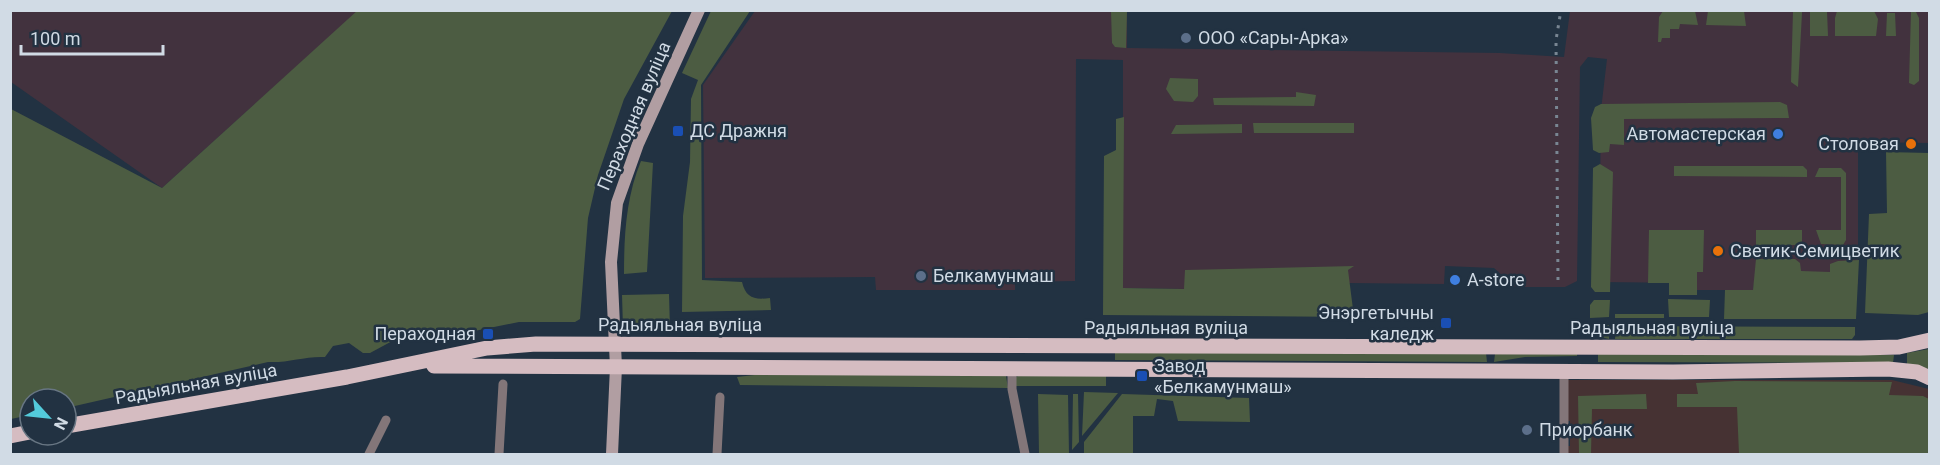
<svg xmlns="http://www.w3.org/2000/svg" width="1940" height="465" font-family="Roboto,sans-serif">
<rect width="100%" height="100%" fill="#223242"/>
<path fill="#463233" d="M1567,380H1892L1929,389V454H1562L1563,446H1570V421H1564Z"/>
<path fill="#42323e" d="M11,11H358L162,188L11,82Z
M755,11H1127V48L1500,53L1564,57L1570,11H1929V143L1858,142V284H1754L1753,290H1697L1696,283L1599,282L1601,110L1607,59L1588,57L1580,67L1577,281L1565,287H1515L1494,268L1445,266L1444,284L1348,283L1185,289L1123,288V60L1076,59L1075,281L1015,282V290H876L875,277L705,278L703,85Z"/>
<path fill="#4c5c42" d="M358,10L672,11L624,99L598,175L588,218L580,319L575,322H519L430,340L396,339L370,353H363L349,343L333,346L325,357C305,356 288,363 268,362L66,408V399H30V415L11,419V109L162,188Z
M711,11H750L701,85L702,280L742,282C746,298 754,300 770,298L771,310L682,312L683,216L690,162L691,99L698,80L682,73Z
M1111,11H1127L1126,48L1115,47L1112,43Z
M1663,11H1695L1698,25L1680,24L1679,29H1670V38H1662L1661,42H1658L1659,17Z
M1708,11H1744L1746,26L1706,25Z
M1793,11H1802V13L1798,87L1791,82Z
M1810,11H1827L1828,36H1810Z
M1837,11H1874L1878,19L1876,36H1835V18Z
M1911,11L1916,12L1919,18V81L1914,85L1909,83Z
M1887,13H1895L1896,36H1886Z
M1170,78L1198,79V96L1193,102L1174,101L1166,89Z
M1296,92L1316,95L1314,106L1214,105L1213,98L1296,97Z
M1780,102L1787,105L1789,118L1624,119V145L1610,144L1609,152L1599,153L1593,150L1591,118L1595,107L1601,104Z
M1124,117L1123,288L1184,289L1185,270L1354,266L1348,270L1354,317L1103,315L1104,156L1116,150V119Z
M1253,123H1354V133H1254Z
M1242,124V133L1171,134L1176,125Z
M1886,152L1929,153V312L1918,315L1865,313L1869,214L1887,213Z
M641,161L653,163L647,272L624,274C624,236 626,197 641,161Z
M1600,164L1613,172L1610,292H1595L1591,287L1593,168Z
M1674,166H1803L1807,170V177L1674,176Z
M1819,168H1841L1846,173V240L1843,245L1821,244L1816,230H1841V177H1815Z
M1649,230H1704L1703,272H1697V295H1669V283H1648Z
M1756,230H1802V245H1756Z
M1756,259H1795L1800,263L1801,271L1830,272V264L1838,261L1859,260L1856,319H1724L1725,290H1753Z
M669,294L670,329L623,328L622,295Z
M1668,299L1710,300L1709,317H1669Z
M1594,300H1610L1609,317L1590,318V305Z
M1615,314H1664V318H1615Z
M1591,325H1609V339L1597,336Z
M1616,326L1855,327V335L1852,339H1615Z
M1929,349V369L1907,365V353Z
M1115,352L1486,353L1487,362L1115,360Z
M1495,354H1577V356L1525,357L1494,362Z
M1598,354L1894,355L1893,363L1598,362Z
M763,374L1006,376L1008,388L740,385L737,377Z
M1022,374L1106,375V386H1015L1016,377Z
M1735,381L1892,382L1889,395L1923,396L1929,399V454H1739L1737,407H1677V394H1698L1696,383Z
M1084,392L1118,393L1082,436Z
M1038,394L1068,395L1069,454H1039Z
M1073,394H1078L1079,442L1072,450Z
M1122,394L1249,398L1250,422L1178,421L1173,401L1157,399L1154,416H1133V454H1084V442Z
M1646,394L1647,409H1592L1591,454H1579L1578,396Z"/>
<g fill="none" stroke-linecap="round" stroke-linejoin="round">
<path stroke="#837679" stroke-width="9" d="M1012,369V389L1025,454
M369,454L386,420
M499,454L503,384
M717,454L720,397
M1564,454V371"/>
<path stroke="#b19ea2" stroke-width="12" d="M612,454L616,367L611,262L617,203L638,144L699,10"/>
<path stroke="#d5bcc1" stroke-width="15" d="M434,366L1673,372L1888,369L1917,372L1930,378
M66,426L347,377L487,348L536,344L1860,348L1899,347L1930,340
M10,436L30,432"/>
<path stroke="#798693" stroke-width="3" stroke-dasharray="3 6" stroke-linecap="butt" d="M1558,280L1556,40L1561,10"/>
</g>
<g fill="#5c6f8a" stroke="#223242" stroke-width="2">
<circle cx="1186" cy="38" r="6"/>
<circle cx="921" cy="276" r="6"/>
<circle cx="1527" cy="430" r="6"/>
</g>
<g fill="#1a4fb4" stroke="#223242" stroke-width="2">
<rect x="672" y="125" width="12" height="12" rx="3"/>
<rect x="1440" y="317" width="12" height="12" rx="3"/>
<rect x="482" y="328" width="12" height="12" rx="3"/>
<rect x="1136" y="370" width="12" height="12" rx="3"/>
</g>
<g fill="#3f7fe0" stroke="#223242" stroke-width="2">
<circle cx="1778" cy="134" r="6"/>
<circle cx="1455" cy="280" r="6"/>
</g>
<g fill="#e8710a" stroke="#223242" stroke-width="2">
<circle cx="1911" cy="144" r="6"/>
<circle cx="1718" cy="251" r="6"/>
</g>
<g text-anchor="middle" stroke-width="5" stroke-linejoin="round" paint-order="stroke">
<g font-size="18" fill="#d1dbe5" stroke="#223242" text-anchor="start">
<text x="1198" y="44">ООО «Сары-Арка»</text>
<text x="690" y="137">ДС Дражня</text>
<text x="1766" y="140" text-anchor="end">Автомастерская</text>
<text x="1899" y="150" text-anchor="end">Столовая</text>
<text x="1730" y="257">Светик-Семицветик</text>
<text x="933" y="282">Белкамунмаш</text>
<text x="1467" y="286">А-store</text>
<text x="1434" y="319" text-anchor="end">Энэргетычны<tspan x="1434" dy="21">каледж</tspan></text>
<text x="476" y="340" text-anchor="end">Пераходная</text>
<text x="1154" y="372">Завод<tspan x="1154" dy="21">«Белкамунмаш»</tspan></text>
<text x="1539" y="436">Приорбанк</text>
</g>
<g font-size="18" fill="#d1dbe5" stroke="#223242">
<text transform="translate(634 116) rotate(-67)" y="6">Пераходная вуліца</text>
<text x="680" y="331">Радыяльная вуліца</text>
<text x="1166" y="334">Радыяльная вуліца</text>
<text x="1652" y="334">Радыяльная вуліца</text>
<text transform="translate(196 384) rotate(-10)" y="6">Радыяльная вуліца</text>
</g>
</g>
<rect width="1940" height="465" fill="none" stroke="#d1dbe5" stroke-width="24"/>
<g transform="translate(48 417) rotate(117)"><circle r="28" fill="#223242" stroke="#687683" stroke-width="1.5"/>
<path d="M0-4.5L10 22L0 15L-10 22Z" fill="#53cbdb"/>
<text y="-9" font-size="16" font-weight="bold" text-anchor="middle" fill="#d1dbe5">N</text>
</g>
<path d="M21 45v9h142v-9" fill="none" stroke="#d1dbe5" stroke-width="3"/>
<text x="30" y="45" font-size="18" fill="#d1dbe5" stroke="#223242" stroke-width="4.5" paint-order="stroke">100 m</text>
</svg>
